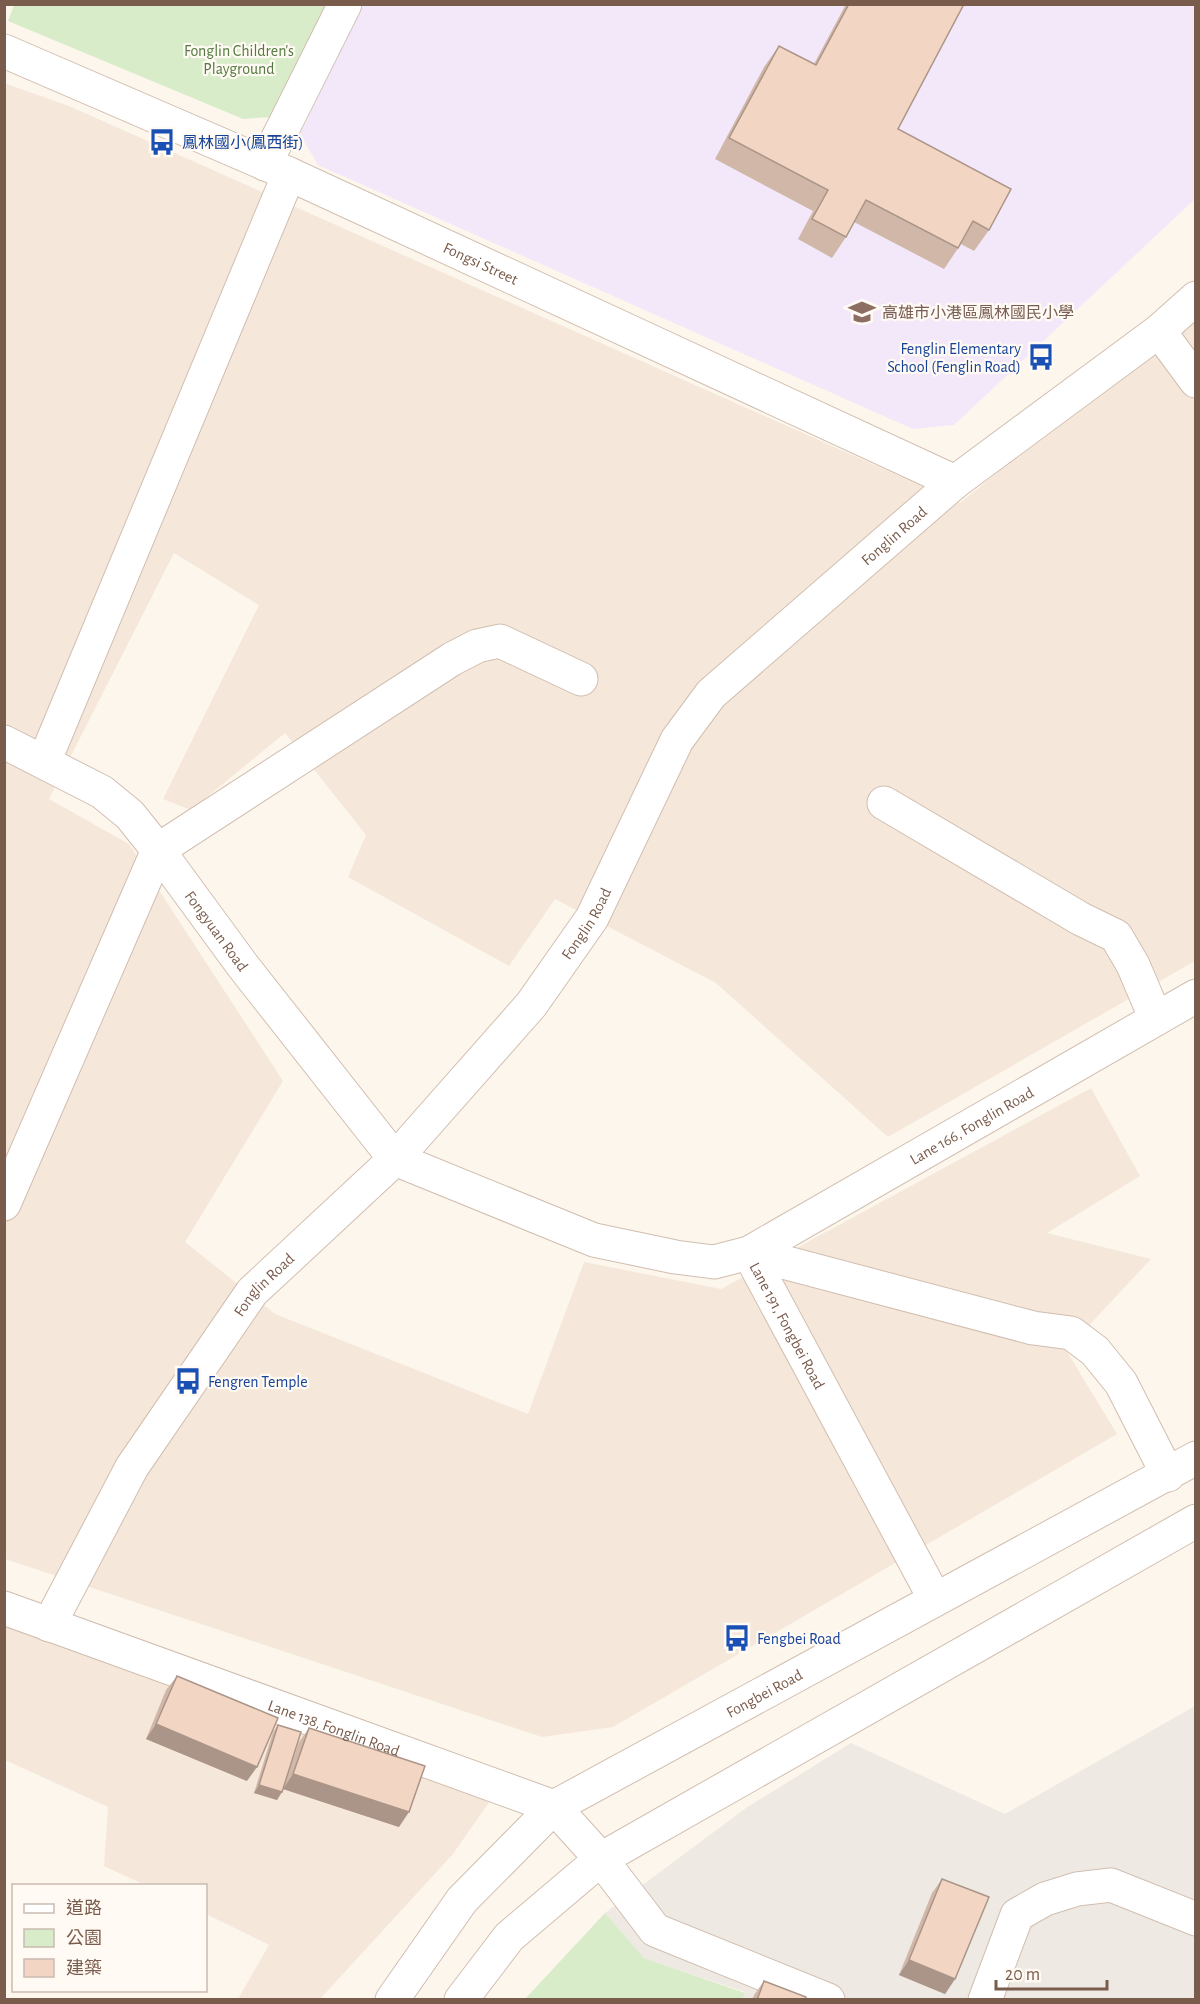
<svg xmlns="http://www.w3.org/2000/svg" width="1200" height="2004" font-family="'Alegreya Sans','Noto Sans TC',sans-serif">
<rect width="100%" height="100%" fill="#fdf6ec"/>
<path fill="#f5e8da" d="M4,83L69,106L960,503L1195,313V961L888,1137L716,983L555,899L509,966L348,877L366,835L285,733L191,810L163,799L259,605L174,553L49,799L129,844L283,1081L185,1242L275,1314L528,1414L584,1262L721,1289L1091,1088L1140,1176L1047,1233L1151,1259L1066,1350L1117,1434L613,1727L542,1737L5,1559Z
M5,1626L424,1766L492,1798L453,1854L320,1999H238L269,1945L206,1914V1886L145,1885L104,1866L108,1807L5,1760Z"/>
<path fill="#efe9e4" d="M1195,1706V1999H743L745,1992L643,1958L605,1913L746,1808L851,1743L1005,1814Z"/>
<path fill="#f3e8fa" d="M363,5H1195V199L954,425L913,429L318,165L300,134Z"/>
<path fill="#d8ecc9" d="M14,5H329L271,117L243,119L8,21Z
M605,1913L644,1958L745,1993L743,1999H525Z"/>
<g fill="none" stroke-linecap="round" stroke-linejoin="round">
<defs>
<g id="minor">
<path id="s1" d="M4,51L289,174L955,482"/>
<path d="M265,164L345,4"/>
<path d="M1159,331L1196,381"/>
<path id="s2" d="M4,742L102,792L130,815L158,850L243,966L395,1159L594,1240L675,1257L714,1262L749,1253L1196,996"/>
<path d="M44,762L289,174"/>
<path d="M884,803L1081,919L1116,936L1133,965L1156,1019"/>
<path d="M4,1204L158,850L452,659L477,646L500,641L581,679"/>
<path d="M749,1253L1033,1328L1071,1333L1095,1351L1121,1383L1168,1475"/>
<path id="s3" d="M749,1253L935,1599"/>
<path id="s4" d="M4,1608L554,1807L601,1859L655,1930L828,2000"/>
<path id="s5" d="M49,1625L132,1467L252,1292L395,1159L531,1005L592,918L677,740L711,694L955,482L1159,331L1196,298"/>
<path id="s6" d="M392,2000L462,1900L554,1807L1196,1458"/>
<path d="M461,2000L509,1937L601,1859L1196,1521"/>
<path d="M985,2000L1017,1915L1045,1899L1077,1889L1111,1885L1196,1919"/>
</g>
</defs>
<use href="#minor" stroke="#d1beb0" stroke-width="35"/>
<use href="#minor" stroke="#fff" stroke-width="33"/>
</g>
<path fill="#d1b7a8" d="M843,4H964L898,129L989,230L974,251L961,244L944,269L854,222L846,237L832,258L798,239L813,211L715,159L764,67L779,46L814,64L845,6Z
M177,1676L247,1781L146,1739L166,1690Z
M278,1725L285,1782L299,1742L309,1728L399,1827L283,1789L277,1800L254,1793L273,1732Z
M942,1879L955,1979L945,1994L899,1975L932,1893Z
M764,1981L806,2000H752L754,1995Z"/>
<path fill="#aa9588" d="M156,1724L257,1767L247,1781L146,1739Z
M293,1774L409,1812L399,1827L283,1789Z
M259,1785L282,1792L277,1800L254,1793Z
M909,1960L955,1979L945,1994L899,1975Z"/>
<path fill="#f3d5c3" stroke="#aa9588" stroke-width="1.5" d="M849,4H964L898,129L1011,189L989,230L973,221L958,248L866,200L846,237L812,219L828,190L729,138L779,46L816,65Z
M177,1676L278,1718L257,1767L156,1724Z
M278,1725L301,1732L282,1792L259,1785Z
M309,1728L425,1766L409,1812L293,1774Z
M942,1879L989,1897L955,1979L909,1960Z
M764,1981L806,1997V2000H757Z"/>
<defs>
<symbol id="bus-bare" viewBox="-9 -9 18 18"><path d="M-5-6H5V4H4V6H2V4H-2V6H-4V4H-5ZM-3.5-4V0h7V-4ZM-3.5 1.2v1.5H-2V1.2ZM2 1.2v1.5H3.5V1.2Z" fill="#1a4fb4" stroke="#fffaf3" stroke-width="2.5" paint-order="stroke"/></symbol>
<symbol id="school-bare" viewBox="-9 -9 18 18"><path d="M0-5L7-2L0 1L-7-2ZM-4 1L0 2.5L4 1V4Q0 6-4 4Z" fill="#8d6e63" stroke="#fffaf3" stroke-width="2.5" paint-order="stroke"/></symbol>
</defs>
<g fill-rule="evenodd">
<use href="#bus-bare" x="143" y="123" width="38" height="38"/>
<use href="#school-bare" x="843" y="293" width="38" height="38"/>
<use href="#bus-bare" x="1022" y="338" width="38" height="38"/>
<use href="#bus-bare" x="169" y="1362" width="38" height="38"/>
<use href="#bus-bare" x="718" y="1619" width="38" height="38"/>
</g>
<g text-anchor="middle" stroke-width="4.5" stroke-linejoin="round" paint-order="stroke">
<g font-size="16" fill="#537a41" stroke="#fffaf3">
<text x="239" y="56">Fonglin Children's<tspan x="239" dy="18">Playground</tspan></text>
</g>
<g font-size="16" fill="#164399" stroke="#fffaf3" text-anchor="start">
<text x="182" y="148">鳳林國小(鳳西街)</text>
<text x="1021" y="354" text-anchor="end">Fenglin Elementary<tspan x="1021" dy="18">School (Fenglin Road)</tspan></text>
<text x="208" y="1387">Fengren Temple</text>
<text x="757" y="1644">Fengbei Road</text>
</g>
<g font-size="16" fill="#7a5c4d" stroke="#fffaf3">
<text dy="6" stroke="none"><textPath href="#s1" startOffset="522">Fongsi Street</textPath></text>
<text dy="6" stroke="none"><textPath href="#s5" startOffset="1394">Fonglin Road</textPath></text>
<text dy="6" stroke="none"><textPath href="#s5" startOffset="890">Fonglin Road</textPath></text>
<text dy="6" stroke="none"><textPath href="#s2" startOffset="291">Fongyuan Road</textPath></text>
<text dy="6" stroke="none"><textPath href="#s2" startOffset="1210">Lane 166, Fonglin Road</textPath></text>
<text dy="6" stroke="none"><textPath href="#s5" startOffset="404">Fonglin Road</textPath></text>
<text dy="6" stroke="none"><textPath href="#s3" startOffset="82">Lane 191, Fongbei Road</textPath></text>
<text dy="6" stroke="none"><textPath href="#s6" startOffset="492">Fongbei Road</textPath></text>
<text dy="6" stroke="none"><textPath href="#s4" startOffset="351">Lane 138, Fonglin Road</textPath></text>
</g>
<g font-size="16" fill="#785e54" stroke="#fffaf3" text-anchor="start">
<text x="882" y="318">高雄市小港區鳳林國民小學</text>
</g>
</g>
<rect width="1200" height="2004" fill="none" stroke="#7a5c4d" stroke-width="12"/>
<rect x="12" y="1884" width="195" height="108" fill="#fffaf3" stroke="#cabbb1" stroke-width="1.5"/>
<rect x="24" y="1904" width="30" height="9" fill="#ffffff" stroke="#cabbb1" stroke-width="1.5"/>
<text x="66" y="1914" font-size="18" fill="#7a5c4d">道路</text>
<rect x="24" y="1929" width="30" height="18" fill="#d8ecc9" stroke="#cabbb1" stroke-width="1.5"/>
<text x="66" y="1944" font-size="18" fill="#7a5c4d">公園</text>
<rect x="24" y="1959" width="30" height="18" fill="#f3d5c3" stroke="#cabbb1" stroke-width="1.5"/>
<text x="66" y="1974" font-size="18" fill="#7a5c4d">建築</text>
<path d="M996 1980v9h111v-9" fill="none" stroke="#7a5c4d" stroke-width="3"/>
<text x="1005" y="1980" font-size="18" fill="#7a5c4d" stroke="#fffaf3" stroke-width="4.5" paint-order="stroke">20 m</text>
</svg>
